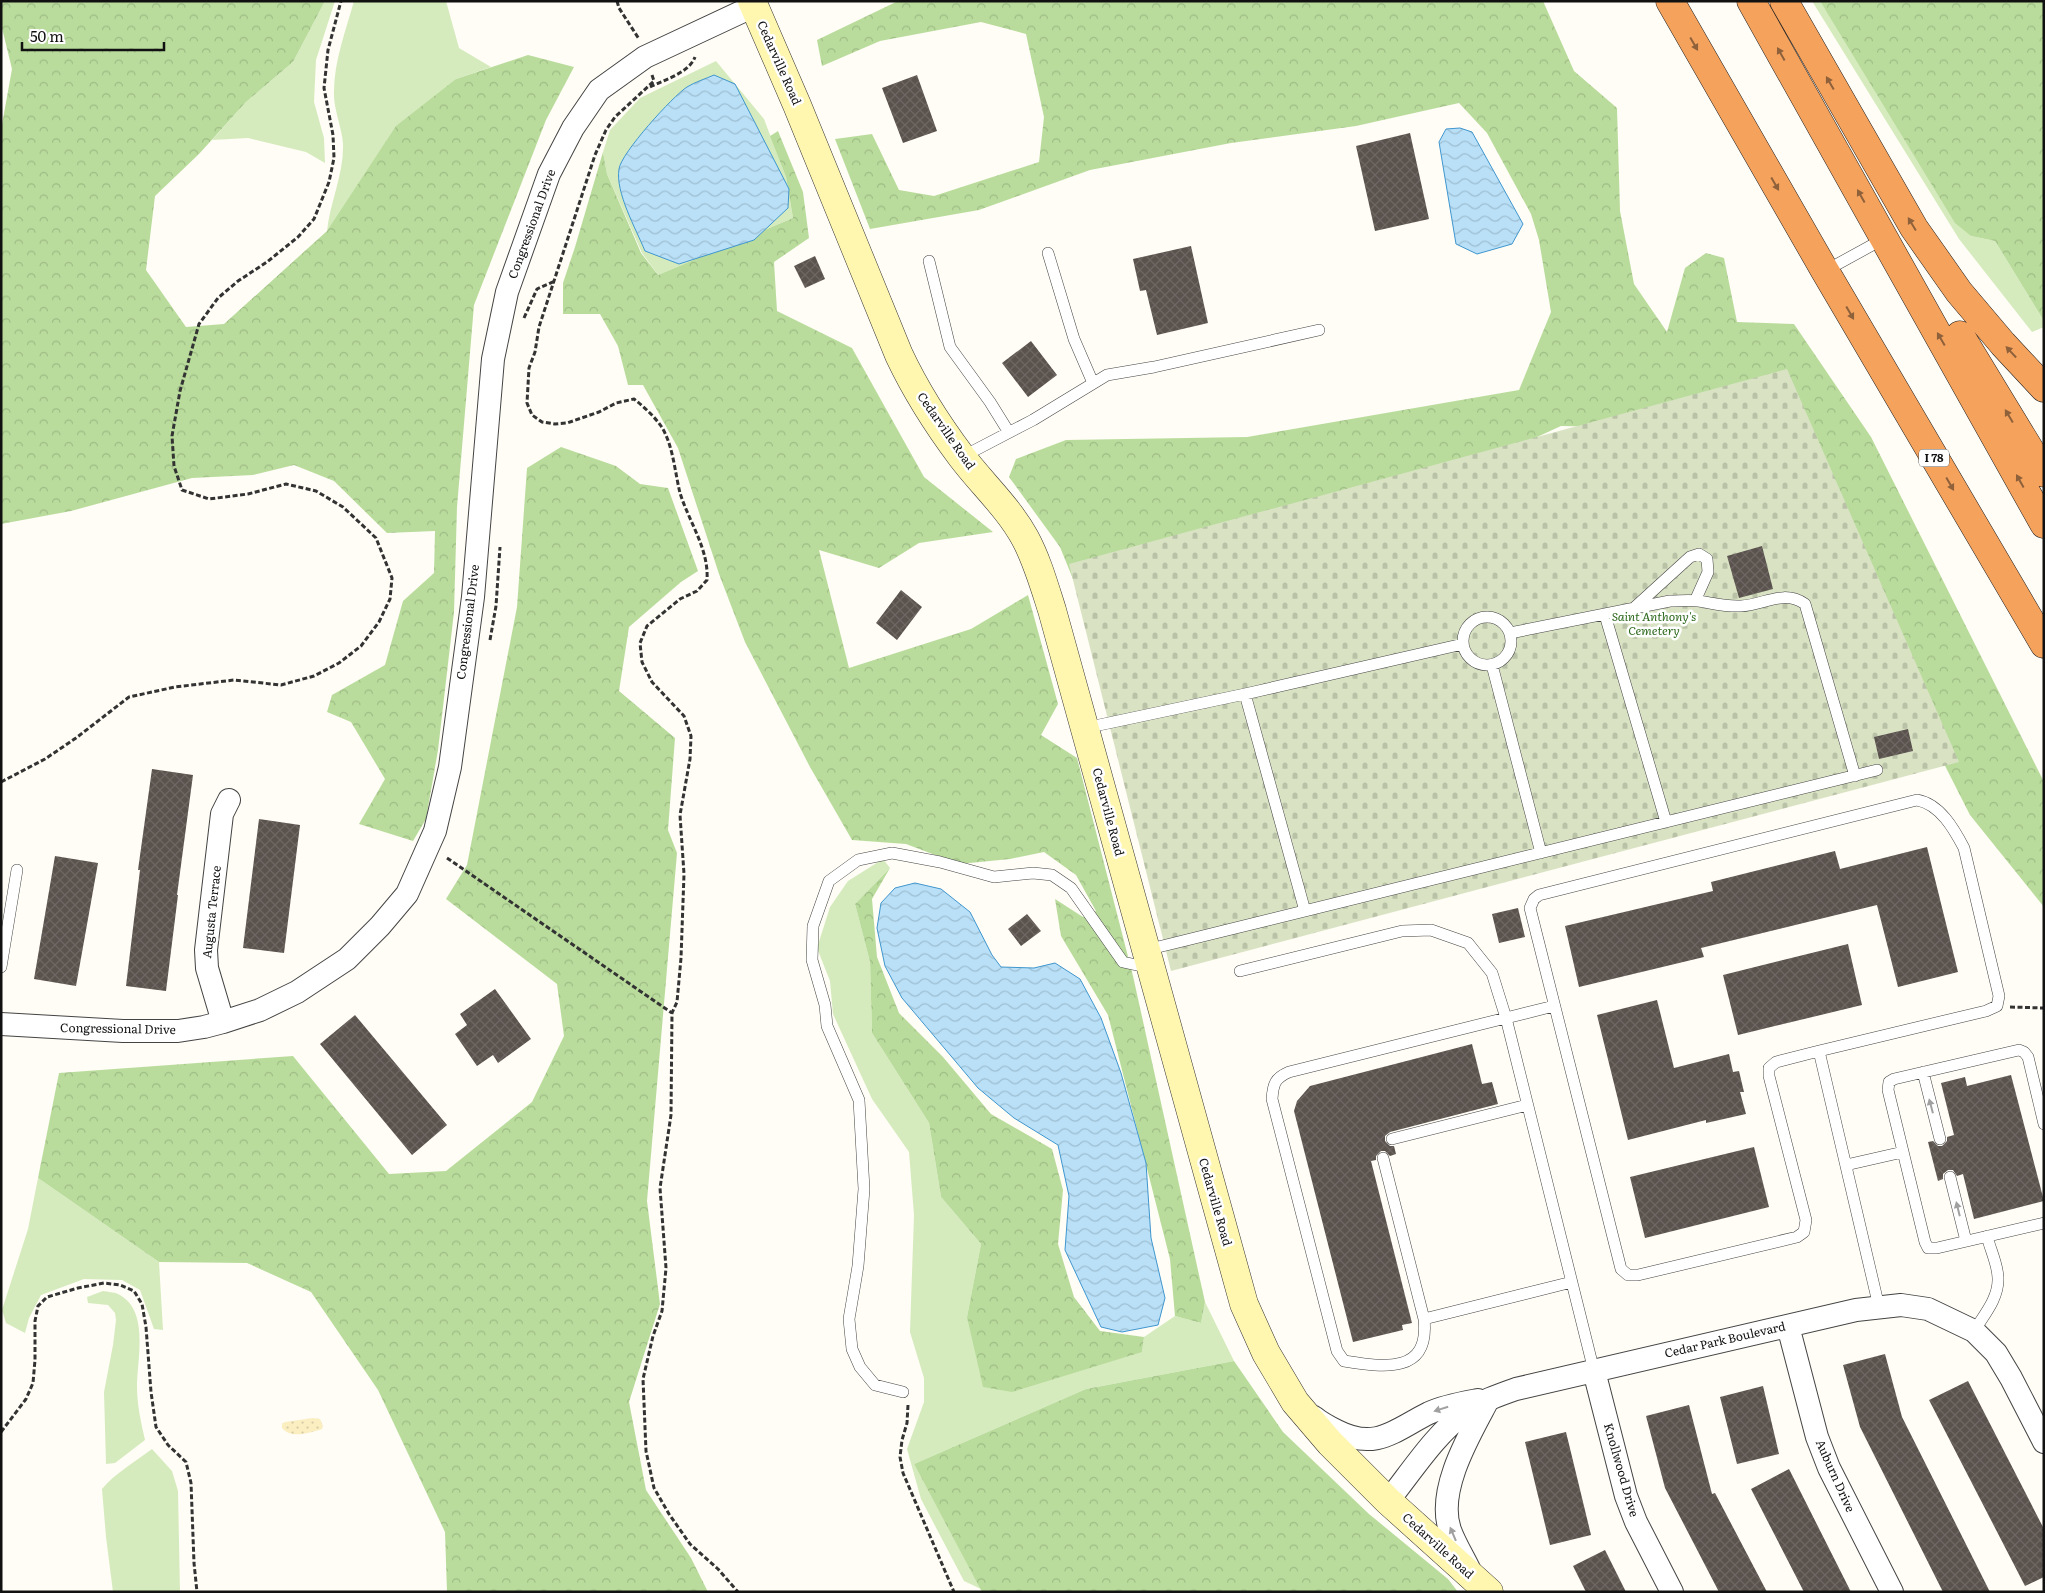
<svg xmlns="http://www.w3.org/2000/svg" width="2045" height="1593" font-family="Literata,serif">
<defs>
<pattern id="forest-crowns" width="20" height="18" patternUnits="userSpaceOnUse" patternTransform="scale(1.25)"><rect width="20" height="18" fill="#b9dc9c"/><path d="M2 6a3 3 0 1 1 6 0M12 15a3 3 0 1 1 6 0" fill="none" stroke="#9ebc85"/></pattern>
<pattern id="sand-dots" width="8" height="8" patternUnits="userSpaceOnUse" patternTransform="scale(1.25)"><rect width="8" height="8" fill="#fbeec1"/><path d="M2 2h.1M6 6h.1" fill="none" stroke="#d6cba5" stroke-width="1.8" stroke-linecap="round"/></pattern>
<pattern id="cemetery-stones" width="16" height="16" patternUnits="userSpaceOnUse" patternTransform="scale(1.25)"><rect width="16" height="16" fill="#d9e3c4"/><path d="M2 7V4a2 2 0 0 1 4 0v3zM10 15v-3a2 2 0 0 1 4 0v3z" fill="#b9c2a7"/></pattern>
<pattern id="water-waves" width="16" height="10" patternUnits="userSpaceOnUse" patternTransform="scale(1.25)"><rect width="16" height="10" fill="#b9e0f7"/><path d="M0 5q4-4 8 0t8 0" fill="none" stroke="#9ebfd3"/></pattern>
<pattern id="building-cross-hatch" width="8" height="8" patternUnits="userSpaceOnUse" patternTransform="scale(1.25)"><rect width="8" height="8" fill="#5a524d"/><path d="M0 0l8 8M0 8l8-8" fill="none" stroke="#6d6662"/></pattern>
</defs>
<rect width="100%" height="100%" fill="#fffdf5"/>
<path fill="#d5ebbd" d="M325,1H335L316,60L314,102L324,138L325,163L306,152L248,138L212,140L246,102L293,62Z
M354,1H446L459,48L491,67L456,79L327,231C330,202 344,174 343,144C342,127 333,109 334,91C334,61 346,30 354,1Z
M1812,1H1820L1971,236L1995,241L2044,321V327L2032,332L1959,239Z
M716,61L764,119L786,177L793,218L658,275L642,253L607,174L603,152L610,130L640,98Z
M883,859L890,868L855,904L870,962L872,1033L929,1123L941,1197L981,1244L967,1317L1142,1352L1144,1337L1175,1316L1201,1323L1205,1302L1234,1361L1086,1389L914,1464L981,1589L964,1581L921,1499L907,1449L924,1402V1378L910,1332L914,1215L909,1152L872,1099L833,1014L830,981L817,948L830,907L848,881Z
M38,1178L159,1262L163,1330L154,1329L140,1290L122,1280L84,1279L41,1295L29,1318L25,1333L6,1323L2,1310L28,1229Z
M103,1291C107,1292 114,1292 118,1294C150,1310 137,1358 137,1386C137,1405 141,1422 145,1440L115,1463L106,1464L104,1392L113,1345L116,1320L115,1313L108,1305L88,1303L87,1297Z
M152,1449L172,1471L178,1491L180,1592H113L106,1537L102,1489C114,1474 136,1461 152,1449Z"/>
<path fill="url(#forest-crowns)" d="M1,1H325L293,62L246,102L199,154L155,196L146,270L186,327L224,324L327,231L396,126L456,79L528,55L574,67L546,120L474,305L457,507L454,612L438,750L426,819L413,841L359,824L385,779L351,722L327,712L332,695L385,665L403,601L434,573L435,531L387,533L334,481L294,465L253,475L192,478L71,511L1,524V130L12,69L1,24Z
M898,1H1543L1574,71L1617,108L1620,211L1634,284L1667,332L1685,268L1706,253L1724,258L1737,322L1794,324L1871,437L2044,782V907L1970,815L1904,685L1670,428L1561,426L1097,638L1060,547L1009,477L1016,459L1066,440L1247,437L1519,390L1551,312L1539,240L1531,214L1487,133L1459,103L1356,126L1231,143L1090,170L979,210L870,229L835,139L872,134L899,190L934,196L1039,162L1044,117L1026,34L981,22L880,41L822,66L817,40Z
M1820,1H2044V321L1995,241L1971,236L1955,223Z
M778,131L803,192L809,238L774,262L777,311L852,348L924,477L993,532L919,543L879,568L819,550L849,668L971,629L1028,595L1058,704L1041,735L1077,758L1133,976L1205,1302L1201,1323L1175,1316L1170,1259L1108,1015L1061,936L1055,899L1083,917L1096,911L1076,875L1044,852L1010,859L959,864L906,844L852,840L810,767L745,642L719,574L678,448L643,385H628L618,346L600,314H563V283L575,247L603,152L607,174L641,253L658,275L793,218L786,177L770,136Z
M561,447L616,466L640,484L668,488L698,571L681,582L629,627L619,691L675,738L668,830L677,853L647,1201L660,1304L629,1402L646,1490L691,1558L708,1592H447L445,1532L378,1390L311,1292L247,1263L159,1262L38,1178L59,1073L293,1056L389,1174L446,1171L532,1102L564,1036L557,984L446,899L467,865L517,607L527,468Z
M890,868L872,899L877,957L899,1013L943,1057L991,1114L1052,1149L1063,1190L1058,1244L1074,1297L1100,1331L1144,1337L1142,1352L1012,1392L983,1387L967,1317L981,1244L941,1197L929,1123L872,1033L870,962L855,904Z
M1234,1361L1283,1432L1369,1514L1448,1579L1458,1592H982L914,1464L1086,1389Z"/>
<path fill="url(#sand-dots)" d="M313,1418L320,1419L323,1426L322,1429C309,1433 291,1439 282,1428V1424L285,1422Z"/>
<path fill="url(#cemetery-stones)" d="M1787,369L1959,762L1171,971L1069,564Z"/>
<path fill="url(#water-waves)" stroke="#3f96cf" d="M714,75L735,84L789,189L788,208L754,240L679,264L645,251C636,229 615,192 619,169C621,153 673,96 687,87C695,82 705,79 714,75Z
M1460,128L1472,132L1523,224L1512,244L1477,254L1456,244L1439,142L1446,129Z
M915,883L941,889L970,912L992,955L1001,967L1034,968L1055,963L1080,979L1101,1018L1121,1073L1146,1163L1151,1238L1165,1298L1158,1325L1122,1332L1101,1327L1065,1250L1069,1196L1058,1145L1014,1118L978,1088L902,998L885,966L877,928L881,903L895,888Z"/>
<path fill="url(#building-cross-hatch)" d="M917,75L937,131L903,143L882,88Z
M1410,133L1429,219L1375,231L1356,146Z
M1191,246L1208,323L1157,335L1146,290L1140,291L1133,259Z
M815,256L825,279L805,288L794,266Z
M1031,341L1057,375L1028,397L1002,363Z
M1762,546L1773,589L1739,598L1727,556Z
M901,590L922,607L897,640L876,623Z
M1908,729L1913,751L1879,759L1874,737Z
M152,769L193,775L177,895H178L166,991L126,986L140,870H138Z
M259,819L300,825L284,953L243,948Z
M1927,847L1958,972L1898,987L1877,905L1701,948L1704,957L1579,987L1565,926L1713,891L1711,882L1835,851L1840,869Z
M55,856L98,863L76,986L34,979Z
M1518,908L1525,937L1499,943L1492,914Z
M1027,914L1041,931L1021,946L1008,929Z
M1848,944L1862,1005L1738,1035L1723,975Z
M495,989L531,1039L498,1063L493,1055L477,1066L455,1034L467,1025L460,1014Z
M1657,1000L1674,1068L1729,1054L1733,1072L1739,1071L1744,1092H1740L1746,1114L1706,1123V1120L1628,1140L1597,1015Z
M355,1015L447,1125L412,1155L320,1044Z
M1472,1044L1482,1084L1492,1082L1498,1104L1390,1132L1385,1136V1141L1390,1146H1394L1396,1154L1390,1156L1385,1151H1381L1376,1156V1160L1371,1161L1412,1323L1402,1325L1403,1330L1353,1342L1294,1111L1297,1101L1310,1086Z
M2011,1075L2044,1201L1974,1219L1963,1174L1957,1176L1953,1170H1948L1943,1174V1179L1938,1181L1928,1142L1933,1141L1938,1146H1942L1947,1141V1137L1954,1135L1941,1083L1965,1077L1967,1086Z
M1754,1147L1769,1207L1645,1238L1630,1177Z
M1885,1354L1902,1417L1990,1592H1943L1860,1427L1843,1365Z
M1968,1381L2044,1529V1577L2025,1586L1929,1400Z
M1763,1386L1779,1454L1737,1464L1720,1397Z
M1689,1405L1712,1494L1715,1493L1767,1592H1719L1665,1488L1646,1416Z
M1566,1432L1591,1535L1550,1545L1525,1442Z
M1789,1469L1851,1592H1804L1751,1489Z
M1605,1550L1626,1592H1586L1573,1566Z"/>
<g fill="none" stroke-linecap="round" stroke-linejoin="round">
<defs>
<path id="lane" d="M1048,253L1074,339L1093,383
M929,261L950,347L990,402L1008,431
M1825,271L1885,238
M962,457L1033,420L1107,375L1154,367L1319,330
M1635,607L1690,557L1699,554L1707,559L1708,572L1695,601
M1605,615L1666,822
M1463 641a24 24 0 1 1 48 0a24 24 0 1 1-48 0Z
M1510,633L1670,601C1680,601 1689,600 1698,601C1712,603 1726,607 1741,606C1764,605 1783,589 1805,604L1855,776
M1492,665L1541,853
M1245,694L1305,911
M1085,728L1245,694L1463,644
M1146,950L1877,770
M1,967L17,870
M1240,971L1402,931L1431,930L1468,943L1492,973L1506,1018L1289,1072C1275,1078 1273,1084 1272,1099L1337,1351L1344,1361C1383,1367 1430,1375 1424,1319L1383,1158
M1554,1006L1506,1018L1594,1371
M1819,1051L1776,1062L1769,1068V1076L1806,1220L1804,1232L1797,1237L1638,1275H1628L1621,1269L1530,908L1534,899L1539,895L1917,800C1940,804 1954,829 1964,848L1999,996L1997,1006L1986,1011L1819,1051L1879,1307
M1923,1072L1940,1139
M2044,1124L2028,1057L2024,1052L2019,1050L1894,1079L1889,1082L1888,1090L1925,1242L1928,1248H1937L2044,1223
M1392,1139L1527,1105
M1846,1165L1903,1152
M1950,1177L1966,1241
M1424,1319L1572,1282
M1974,1331C1984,1315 1999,1298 1998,1278C1998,1265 1990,1249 1987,1236
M903,1392L875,1385L860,1367L852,1349L849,1319L858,1266L864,1189L859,1100L827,1026L825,1005L812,960L813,926L829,881L858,860L892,853L940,862L994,877L1033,873L1052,875L1071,888L1123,962L1150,968"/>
<path id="street" d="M223,1022L207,968L206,950L222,814L229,800
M1,1024L123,1031H178L204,1027L223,1022L260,1010L297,992L347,959L380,926L407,894L435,831L450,767L473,597L493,359L507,292L549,174L573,128L599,90L645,57L754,6
M1788,1326L1817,1437L1829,1468L1892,1592
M1594,1371L1626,1496L1636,1522L1672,1592
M1314,1417C1321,1423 1329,1427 1337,1431C1376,1451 1395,1430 1429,1413C1444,1406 1462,1403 1478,1400
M1388,1501C1412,1471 1435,1434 1467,1411C1482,1401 1499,1395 1516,1389L1856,1310L1901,1305L1928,1309L1974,1331L1996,1353L2011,1378L2044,1442
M1470,1571C1464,1558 1455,1544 1450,1530C1436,1490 1470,1434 1488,1400"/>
<path id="secondary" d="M752,1L797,105L899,355C916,391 937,424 961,456C982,484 1008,507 1025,538C1037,560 1044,585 1052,610L1244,1304L1266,1353L1295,1402L1330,1443L1388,1501L1489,1592"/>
<path id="highway" d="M1670,1L1825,271L2044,644
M1751,1L2044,524
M1784,1L1914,228L1959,292L2003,344L2044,388
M1960,335L2044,473"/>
</defs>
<use href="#lane" stroke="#444" stroke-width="12"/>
<use href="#street" stroke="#444" stroke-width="24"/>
<use href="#secondary" stroke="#333" stroke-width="29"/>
<use href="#highway" stroke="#222" stroke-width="29"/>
<path stroke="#333" stroke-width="3" stroke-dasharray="5 2.5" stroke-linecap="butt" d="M617,1L619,8L639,39
M652,75L654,81L615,117L606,130L595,155L539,327L535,352L529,368L527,403L532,415L542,422L555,424L567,423L599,412L616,403L634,399C644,407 654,416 661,426C673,444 675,473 680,493C689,522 709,549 707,580L697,591L680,599L647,626L640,643L642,662L652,682L684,716L691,736L690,759L680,815L684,874L681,958L677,1002L672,1013L671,1115L660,1188L666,1268L662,1311L653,1336L643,1379L646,1451L654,1488L669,1514L690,1544L718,1569L738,1592
M650,87C664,80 689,73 695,57
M524,318L537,289L555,281
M490,640L496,606L500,547
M1,782L45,759L76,738L129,697L175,687L234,680L281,685L314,676L339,663L361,646L379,622L390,599L392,578L376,538L343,507L316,491L286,484L248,494L209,499L182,490L174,466L172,436L180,391L199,324L218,298L238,281L267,262L298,237L314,219L329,182L334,158L333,135L324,88L328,50L341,1
M447,858L672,1013
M2010,1007L2044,1008
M908,1405L907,1423L902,1440L900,1457L903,1473L954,1592
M1,1432L26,1399L33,1383L35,1360V1321L38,1306L47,1297L78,1288L104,1283L120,1285L134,1291L142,1304L146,1327L151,1392L156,1427L168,1445L186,1462L191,1483L194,1563L197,1592"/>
<use href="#lane" stroke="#fff" stroke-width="11"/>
<use href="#street" stroke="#fff" stroke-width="22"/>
<use href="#secondary" stroke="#fff6b0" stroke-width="28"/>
<use href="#highway" stroke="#f5a25d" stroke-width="28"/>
</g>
<defs><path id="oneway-solid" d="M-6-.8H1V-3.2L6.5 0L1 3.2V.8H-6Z" transform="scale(1.25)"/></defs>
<g fill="#8e613b">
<use href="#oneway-solid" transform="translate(1694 44) rotate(60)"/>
<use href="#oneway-solid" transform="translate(1781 54) rotate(-119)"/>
<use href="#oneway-solid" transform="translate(1830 83) rotate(-120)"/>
<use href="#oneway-solid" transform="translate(1775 184) rotate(60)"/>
<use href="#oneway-solid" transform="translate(1861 196) rotate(-119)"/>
<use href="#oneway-solid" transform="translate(1912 224) rotate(-121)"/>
<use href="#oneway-solid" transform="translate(1850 313) rotate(60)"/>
<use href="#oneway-solid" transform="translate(1941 339) rotate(-120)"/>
<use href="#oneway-solid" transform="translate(2011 352) rotate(-133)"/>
<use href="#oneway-solid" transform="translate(2009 416) rotate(-121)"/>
<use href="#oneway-solid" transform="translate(2020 481) rotate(-119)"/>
<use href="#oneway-solid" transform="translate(1950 484) rotate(60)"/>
</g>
<g fill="#a0a0a0">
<use href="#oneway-solid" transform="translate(1931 1106) rotate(-105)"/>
<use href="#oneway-solid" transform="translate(1958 1209) rotate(-104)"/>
<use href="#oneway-solid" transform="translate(1441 1409) rotate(163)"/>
<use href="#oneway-solid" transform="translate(1453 1534) rotate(-113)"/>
</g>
<g text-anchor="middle" stroke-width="5" stroke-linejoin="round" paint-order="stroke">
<rect fill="#fff" stroke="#585858" stroke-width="1" x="1919" y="449.5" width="30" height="17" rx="4"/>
<g font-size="11" font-weight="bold" fill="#111">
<text x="1934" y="462">I 78</text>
</g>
<g font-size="12" fill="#111" stroke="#fff">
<text transform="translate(779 63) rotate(66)" y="4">Cedarville Road</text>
<text transform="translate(532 224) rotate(-70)" y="4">Congressional Drive</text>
<text transform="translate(946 431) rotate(55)" y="4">Cedarville Road</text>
<text transform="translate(468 622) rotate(-83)" y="4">Congressional Drive</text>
<text transform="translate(1108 812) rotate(75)" y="4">Cedarville Road</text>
<text transform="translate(212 912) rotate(-84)" y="4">Augusta Terrace</text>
<text transform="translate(118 1029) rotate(1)" y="4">Congressional Drive</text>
<text transform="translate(1215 1202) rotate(74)" y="4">Cedarville Road</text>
<text transform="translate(1725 1340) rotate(-13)" y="4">Cedar Park Boulevard</text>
<text transform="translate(1621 1470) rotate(74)" y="4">Knollwood Drive</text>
<text transform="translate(1835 1476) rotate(66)" y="4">Auburn Drive</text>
<text transform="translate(1438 1546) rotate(42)" y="4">Cedarville Road</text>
</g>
<g font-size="12" font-style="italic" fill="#2f6b1f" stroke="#fff">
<text x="1654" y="621">Saint Anthony's<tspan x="1654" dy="14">Cemetery</tspan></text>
</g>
</g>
<rect width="2045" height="1593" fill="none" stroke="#111111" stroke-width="5"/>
<path d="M22 42v8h142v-8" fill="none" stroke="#111111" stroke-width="2.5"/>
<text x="30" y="42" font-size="15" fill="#111111" stroke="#ffffff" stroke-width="4" paint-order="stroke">50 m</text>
</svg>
